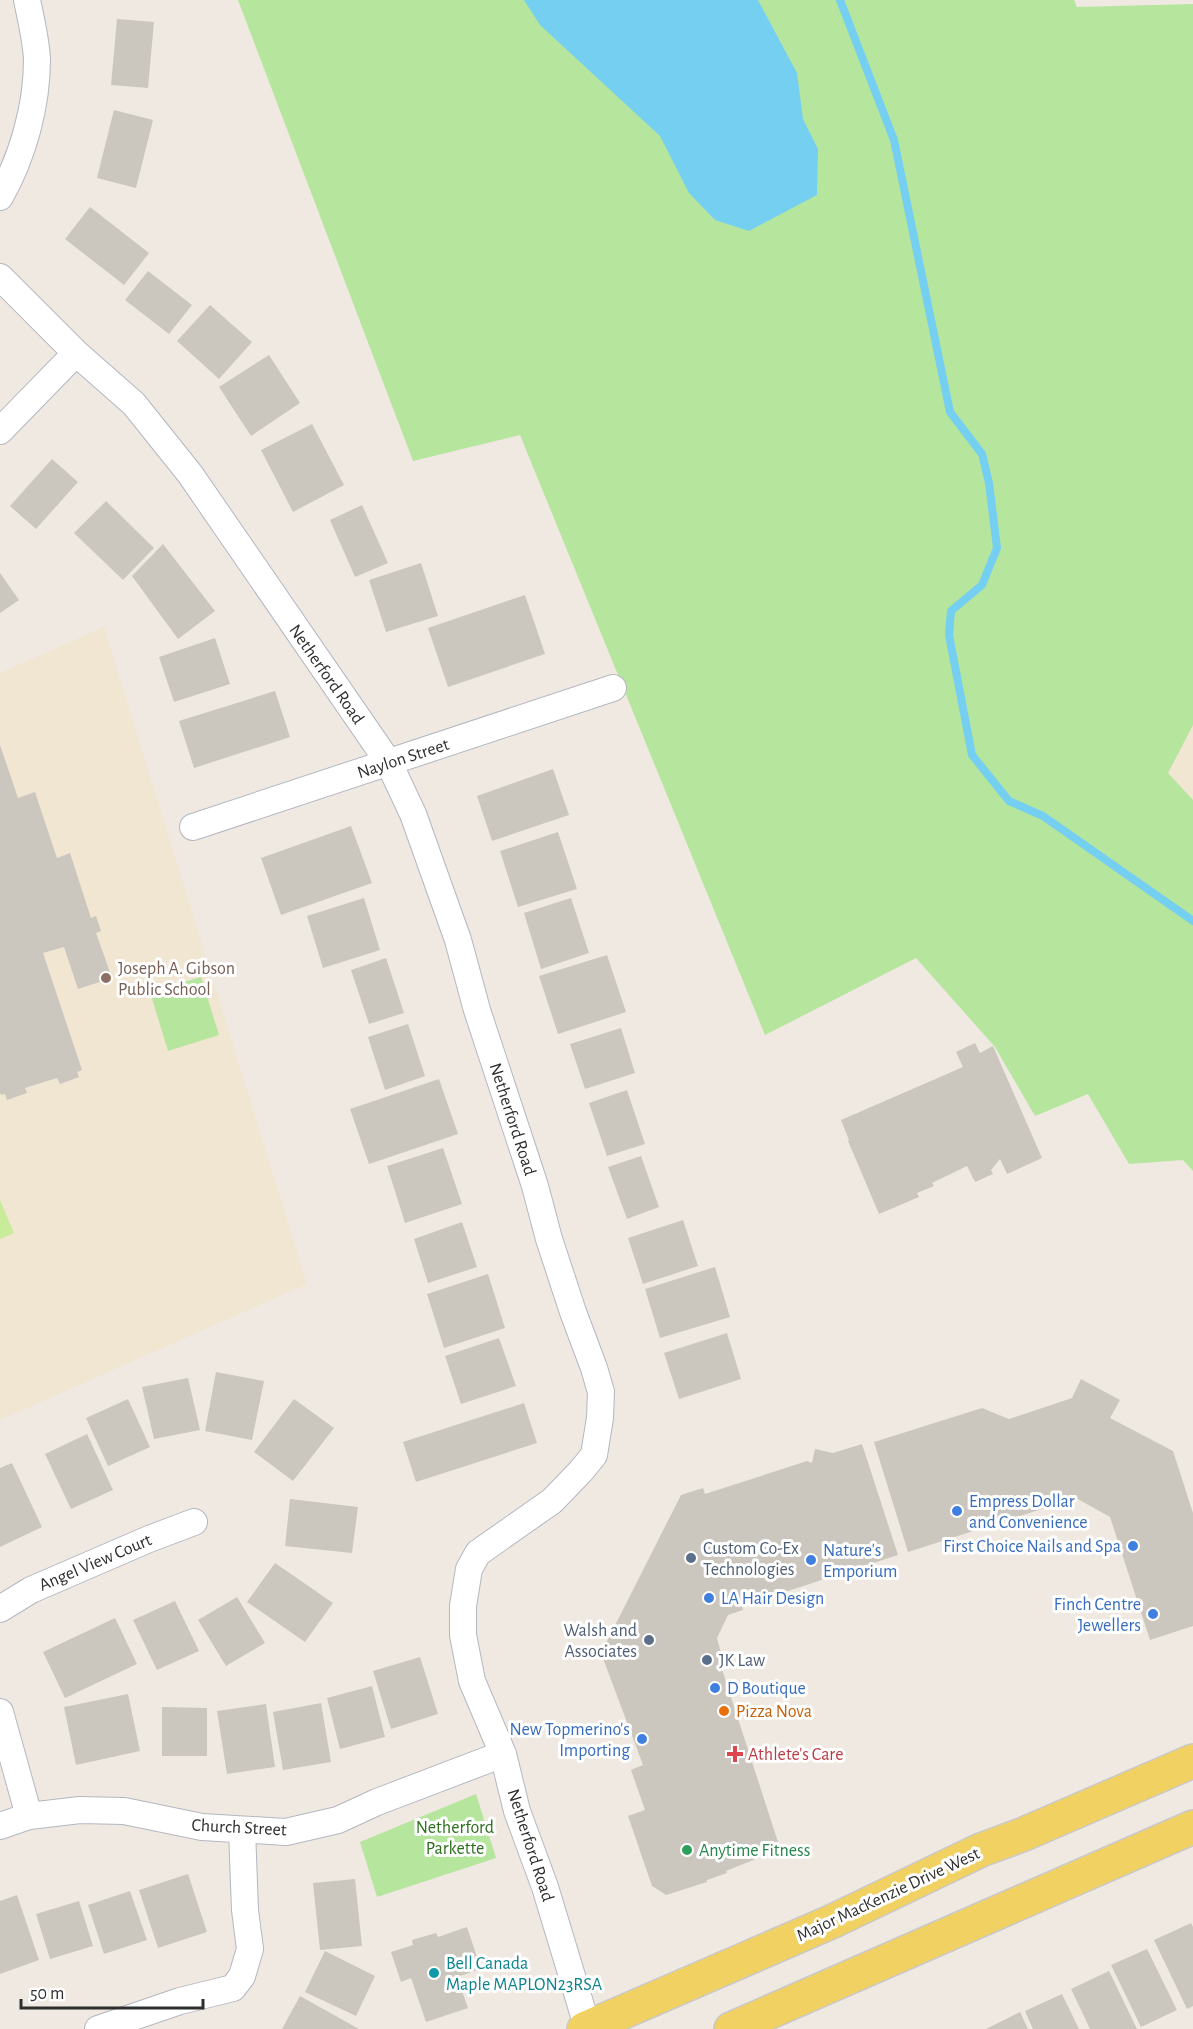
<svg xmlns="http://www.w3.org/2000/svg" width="1193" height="2029" font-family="'Alegreya Sans',sans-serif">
<rect width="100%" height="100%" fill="#efe9e1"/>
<path fill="#f0e6d1" d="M104,627L307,1284L0,1420V673Z
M1193,661V837L1144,768Z"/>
<path fill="#b6e59e" d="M238,0H1074L1077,7L1193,4V725L1168,773L1193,800V1171L1183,1160L1129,1164L1088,1094L1035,1116L995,1047L916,958L765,1035L520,435L413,461Z
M201,977L219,1035L168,1051L150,992Z
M476,1794L496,1858L377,1897L360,1842Z"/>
<path fill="#c9ec9a" d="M0,1200L14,1233L0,1239Z"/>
<path fill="#75cff0" d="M524,0H758L797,73L803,119L818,149L817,195L749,231L715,220L689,193L660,136L540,25Z"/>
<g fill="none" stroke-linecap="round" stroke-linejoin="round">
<path stroke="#75cff0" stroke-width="8" d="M840,0L894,140L950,412L982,454L989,483L997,548L982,585L951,611L949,635L972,755L1009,801L1043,816L1193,921"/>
</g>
<path fill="#cbc7bf" d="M117,19L154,22L148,88L111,85Z
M114,110L153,120L136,188L97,178Z
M90,207L149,253L124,285L65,239Z
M148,271L192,305L169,334L125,300Z
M210,305L252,342L219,379L177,341Z
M269,355L300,403L251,436L219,387Z
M312,424L344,485L293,512L261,450Z
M52,459L78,482L36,529L10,506Z
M106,501L154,548L123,580L74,533Z
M362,505L388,563L355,577L330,520Z
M163,544L215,611L178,639L132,576Z
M421,563L438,616L386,632L369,580Z
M0,573L19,600L0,613Z
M525,595L545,654L448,687L428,628Z
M215,638L230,684L174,702L159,657Z
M275,691L290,737L194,768L179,721Z
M0,745L18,798L35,792L57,858L70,853L91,918L96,916L101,931L96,933L112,978L78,989L64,947L43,953L82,1070L77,1072L79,1077L60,1084L57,1078L25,1088L27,1093L7,1100L5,1094L1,1095L0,1093Z
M553,769L569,815L492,841L477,796Z
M351,826L372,883L281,915L261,858Z
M558,832L577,889L518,907L500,851Z
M364,898L380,950L323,968L307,916Z
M571,898L589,953L541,969L524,913Z
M607,955L626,1012L558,1034L539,976Z
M386,958L404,1013L369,1024L351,970Z
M408,1024L425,1076L385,1090L368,1037Z
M621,1028L635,1073L585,1089L570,1044Z
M975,1043L980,1053L993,1046L1042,1158L1007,1174L1000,1159L991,1170L993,1174L975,1182L967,1166L932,1183L934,1186L917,1193L919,1197L879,1214L848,1141L849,1140L841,1120L963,1067L956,1052Z
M439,1079L458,1134L369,1164L350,1109Z
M627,1090L645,1144L607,1156L589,1103Z
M443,1148L462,1204L405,1223L387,1166Z
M641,1156L659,1207L627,1219L608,1167Z
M683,1220L698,1266L643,1284L628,1238Z
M462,1222L477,1267L428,1283L414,1239Z
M715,1267L730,1317L660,1338L645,1289Z
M488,1274L505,1328L444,1348L427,1294Z
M727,1333L741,1379L679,1399L664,1353Z
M499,1338L516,1386L461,1404L445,1356Z
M216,1372L264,1381L252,1440L205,1431Z
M188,1378L200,1430L154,1439L142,1387Z
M1081,1379L1120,1400L1110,1418L1173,1451L1193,1513V1626L1150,1640L1110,1517L1076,1498L908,1552L874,1442L982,1408L1009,1419L1072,1398Z
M128,1399L150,1447L108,1466L86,1418Z
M294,1399L334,1428L293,1481L254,1452Z
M524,1403L537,1443L416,1482L403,1442Z
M87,1434L113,1490L71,1509L45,1454Z
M862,1444L898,1555L742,1606L743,1610L728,1615L717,1638L721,1653L717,1654L778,1842L773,1852L726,1871L727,1873L707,1880V1882L666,1895L652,1886L628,1816L645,1810L631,1770L643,1765L601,1653L681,1495L703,1488L705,1494L807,1461L812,1463L815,1449L833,1453Z
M12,1463L42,1527L0,1547V1468Z
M290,1499L358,1507L352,1553L285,1546Z
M275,1563L333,1603L305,1642L247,1602Z
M237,1597L265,1643L226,1666L198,1620Z
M175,1601L199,1651L157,1670L133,1620Z
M115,1618L137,1664L65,1698L43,1652Z
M420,1657L438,1714L391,1729L373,1671Z
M372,1686L385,1737L340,1749L327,1698Z
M128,1694L140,1751L76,1765L64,1707Z
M321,1703L331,1762L283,1770L273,1712Z
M266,1704L275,1767L227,1774L217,1711Z
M162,1707L207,1708V1756H162Z
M188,1874L207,1932L158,1948L139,1890Z
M355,1879L362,1946L320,1950L313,1883Z
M130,1891L147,1940L104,1954L88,1905Z
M17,1895L39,1960L0,1974V1901Z
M79,1901L93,1946L50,1959L36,1914Z
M1191,1923L1193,1927V2006L1187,2009L1154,1940Z
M467,1927L481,1969L457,1977L468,2008L426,2022L411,1978L401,1982L391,1952L413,1945L412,1940L436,1933L438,1937Z
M1147,1949L1177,2010L1141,2027L1111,1965Z
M325,1951L375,1976L356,2016L305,1992Z
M1109,1971L1137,2029H1090L1071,1989Z
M1062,1994L1079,2029H1033L1025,2011Z
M300,1996L359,2029H282Z
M1020,2012L1028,2029H986Z"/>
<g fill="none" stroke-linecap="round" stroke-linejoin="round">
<defs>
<path id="street" d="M0,197C23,156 37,106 37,59C36,40 31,19 27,0
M0,277L76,353L134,404L190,474L389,763L413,814L458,940L477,1010L535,1186L549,1239L573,1312L594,1368L601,1392L600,1418L594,1455L581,1471L552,1501L478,1553L469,1569L463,1606V1635L472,1681L503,1754L517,1811L545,1887L588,2029
M0,431L76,353
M193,827L613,688
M0,1609L31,1590L149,1539L194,1522
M0,1712L29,1816
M0,1826L29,1816L80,1810L124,1811L202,1827L286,1832L338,1820L377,1802L503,1754
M98,2029L180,2001L233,1988L242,1976L250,1949L245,1910L242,1830"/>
<path id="primary" d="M584,2029L831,1922L981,1850L1024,1834L1193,1761
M731,2029L1193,1827"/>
</defs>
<use href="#street" stroke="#b4b7c1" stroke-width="28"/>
<use href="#primary" stroke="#c9c9c9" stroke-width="36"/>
<use href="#street" stroke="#fff" stroke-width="26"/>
<use href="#primary" stroke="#f2d163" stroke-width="33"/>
</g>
<circle fill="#8d6e63" stroke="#fff" stroke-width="2" cx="106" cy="978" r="6"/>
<g fill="#3f7fe0" stroke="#fff" stroke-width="2">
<circle cx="957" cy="1511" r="6"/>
<circle cx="1133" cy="1546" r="6"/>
<circle cx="811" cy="1560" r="6"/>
<circle cx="709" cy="1598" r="6"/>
<circle cx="1153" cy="1614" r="6"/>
<circle cx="715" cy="1688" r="6"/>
<circle cx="642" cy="1739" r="6"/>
</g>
<g fill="#5c6f8a" stroke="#fff" stroke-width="2">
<circle cx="691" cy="1558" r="6"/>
<circle cx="649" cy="1640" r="6"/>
<circle cx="707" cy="1660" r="6"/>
</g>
<circle fill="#e8710a" stroke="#fff" stroke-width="2" cx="724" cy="1711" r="6"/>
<path fill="#e0444e" stroke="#fff" stroke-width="2" d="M732 1745h6v6h6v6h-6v6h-6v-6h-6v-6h6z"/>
<circle fill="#2e9e5b" stroke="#fff" stroke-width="2" cx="687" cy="1850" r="6"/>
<circle fill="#0f9aa8" stroke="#fff" stroke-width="2" cx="434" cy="1973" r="6"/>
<g text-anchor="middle" stroke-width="6" stroke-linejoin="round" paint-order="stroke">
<g font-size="18" fill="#2e2e2e" stroke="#fff">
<text transform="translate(327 674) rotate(55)" y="6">Netherford Road</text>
<text transform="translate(403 758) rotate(-18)" y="6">Naylon Street</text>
<text transform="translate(513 1119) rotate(72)" y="6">Netherford Road</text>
<text transform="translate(95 1562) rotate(-23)" y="6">Angel View Court</text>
<text transform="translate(239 1827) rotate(3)" y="6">Church Street</text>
<text transform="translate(531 1845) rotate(72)" y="6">Netherford Road</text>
<text transform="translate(888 1894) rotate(-25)" y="6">Major MacKenzie Drive West</text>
</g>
<g font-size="18" fill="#785e54" stroke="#fff" text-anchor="start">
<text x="118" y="974">Joseph A. Gibson<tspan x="118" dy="21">Public School</tspan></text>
</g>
<g font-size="18" fill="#366cbe" stroke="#fff" text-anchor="start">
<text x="969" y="1507">Empress Dollar<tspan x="969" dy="21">and Convenience</tspan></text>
<text x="1121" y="1552" text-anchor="end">First Choice Nails and Spa</text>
<text x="823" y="1556">Nature's<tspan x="823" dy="21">Emporium</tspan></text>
<text x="721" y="1604">LA Hair Design</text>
<text x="1141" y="1610" text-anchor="end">Finch Centre<tspan x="1141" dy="21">Jewellers</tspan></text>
<text x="727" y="1694">D Boutique</text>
<text x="630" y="1735" text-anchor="end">New Topmerino's<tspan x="630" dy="21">Importing</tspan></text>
</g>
<g font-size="18" fill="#4e5e75" stroke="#fff" text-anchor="start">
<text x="703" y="1554">Custom Co-Ex<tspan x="703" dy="21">Technologies</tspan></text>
<text x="637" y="1636" text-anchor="end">Walsh and<tspan x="637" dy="21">Associates</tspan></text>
<text x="719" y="1666">JK Law</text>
</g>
<g font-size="18" fill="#c56008" stroke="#fff" text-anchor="start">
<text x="736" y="1717">Pizza Nova</text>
</g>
<g font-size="18" fill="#be3a42" stroke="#fff" text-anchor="start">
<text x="748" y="1760">Athlete's Care</text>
</g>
<g font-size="18" fill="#2c6e1b" stroke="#fff">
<text x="455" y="1833">Netherford<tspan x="455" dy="21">Parkette</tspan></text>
</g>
<g font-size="18" fill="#27864d" stroke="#fff" text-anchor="start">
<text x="699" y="1856">Anytime Fitness</text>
</g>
<g font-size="18" fill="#0d838f" stroke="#fff" text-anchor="start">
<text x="446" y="1969">Bell Canada<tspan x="446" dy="21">Maple MAPLON23RSA</tspan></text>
</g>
</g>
<path d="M21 1999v9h182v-9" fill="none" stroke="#2e2e2e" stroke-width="3"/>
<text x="30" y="1999" font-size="18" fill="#2e2e2e" stroke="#ffffff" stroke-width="4.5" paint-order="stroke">50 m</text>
</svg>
